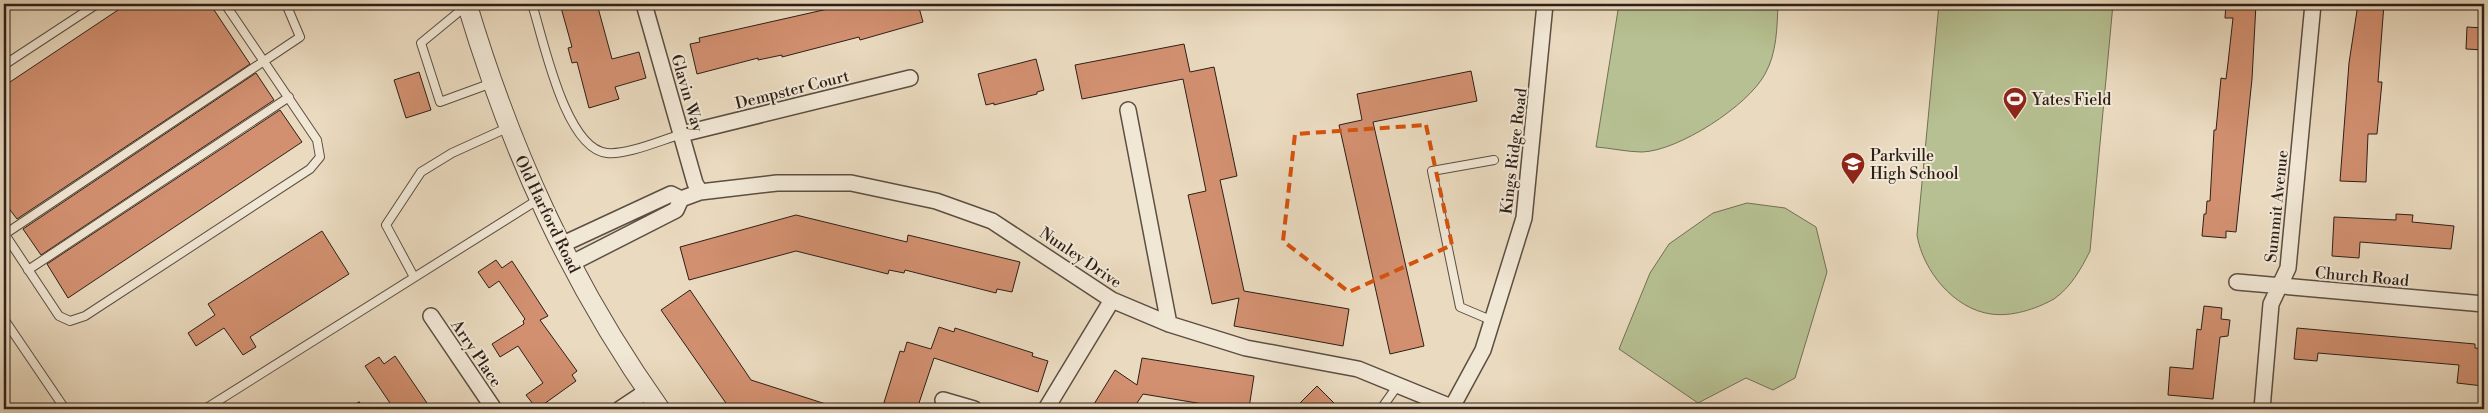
<svg xmlns="http://www.w3.org/2000/svg" width="2488" height="413" font-family="'Libre Bodoni',serif">
<rect width="100%" height="100%" fill="#eadabf"/>
<filter id="stains"><feTurbulence type="fractalNoise" baseFrequency=".004" numOctaves="4"/><feColorMatrix values="0 0 0 0 .2 0 0 0 0 .09 0 0 0 0 .02 0 0 0 .5 -.17"/></filter>
<radialGradient id="worn" r=".72"><stop offset=".6" stop-color="#630" stop-opacity="0"/><stop offset="1" stop-color="#630" stop-opacity=".3"/></radialGradient>
<path fill="#b6c092" stroke="#727055" d="M1619,4H1778C1777,27 1777,53 1765,74C1748,106 1678,151 1642,152C1627,152 1611,148 1596,147Z
M1939,4H2113L2090,251C2081,269 2071,287 2054,299C2036,309 2012,317 1991,314C1954,309 1923,271 1917,235Z
M1747,203L1785,208L1816,227L1827,272L1795,378L1773,390L1746,378L1698,403L1619,349L1650,273L1669,244L1713,213Z"/>
<path fill="#d29070" stroke="#2d1f18" d="M127,4H210L250,64L17,219L4,202V86Z
M560,4H597L612,59L639,52L646,78L615,87L619,99L589,108L577,62L572,63L568,48L572,47Z
M850,4H918L923,22L860,40L859,37L782,57V55L758,60V58L697,74L690,44L700,42L699,38Z
M2226,4H2256L2252,79L2236,232L2226,231V238L2202,236L2204,214H2206L2207,201H2210L2214,130H2216L2221,78L2226,79L2228,63L2233,18H2225Z
M2358,4H2384L2378,82H2382L2377,134H2368L2366,182L2340,181L2349,63Z
M2467,27L2484,28V50L2466,49Z
M1184,44L1190,72L1214,67L1237,176L1220,180L1244,291L1349,309L1343,346L1234,326L1239,298L1212,304L1188,195L1206,191L1183,79L1082,99L1075,65Z
M1036,59L1044,90L1037,92V94L994,105V103L986,105L978,74Z
M1471,71L1477,101L1373,122L1424,346L1390,354L1339,125L1362,120L1357,94Z
M419,72L431,110L406,118L394,80Z
M256,73L274,100L41,255L23,229Z
M280,110L302,142L68,298L47,264Z
M2396,214L2413,215L2412,222L2454,226L2451,249L2360,242L2359,258L2332,256L2334,217L2396,220Z
M796,215L907,242L908,235L1020,262L1012,292L997,289L996,293L905,270L904,273L889,270L888,274L796,251L689,280L680,247Z
M322,231L349,274L250,337L256,347L243,355L224,328L196,346L188,333L215,315L208,304Z
M496,260L502,268L512,261L548,316L540,320L577,371L572,375L576,381L537,409L526,395L543,383L518,346L500,357L492,344L524,324L523,321L525,319L499,281L489,288L478,272Z
M690,290L751,380L832,406L831,409H730L661,310Z
M2204,306L2222,308L2221,319L2230,320L2228,336L2220,337L2213,399L2168,395L2170,367L2193,369L2197,329L2201,330Z
M939,327L954,332L955,328L1033,353L1032,356L1048,361L1038,392L934,358L917,409H882L900,351L904,352L907,342L931,349Z
M2297,328L2475,344V348L2484,349L2483,386L2457,383L2459,365L2318,353L2317,361L2294,359Z
M395,356L431,409H394L365,366L379,357L384,364Z
M1142,358L1254,376L1249,408L1234,405L1233,409L1143,394L1133,409H1091L1115,370L1137,385Z
M1317,386L1340,409H1294Z"/>
<g fill="none" stroke-linecap="round" stroke-linejoin="round">
<defs>
<path id="service" d="M532,4C543,38 565,149 607,153C628,155 661,140 682,134
M466,6L421,43L440,102L492,83
M4,65L97,4
M4,233L59,316L70,321L85,316L310,169L320,157L317,140L225,4
M5,234L300,37L286,4
M28,270L289,97
M414,277L386,225L421,172L452,153L507,128
M4,319L65,409
M1493,321L1460,307L1432,171L1494,160
M205,409L539,199
M1381,409L1398,385"/>
<path id="minor" d="M644,4L695,183L700,192
M1128,110L1169,324
M682,134L910,78
M561,245L671,194L681,199
M570,264L676,210L681,199L700,192L777,183H851L936,201L992,221L1112,300L1169,324L1246,348L1358,369L1456,409
M2237,282L2484,304
M431,316L494,409
M943,400L974,409
M620,409L647,391
M1046,409L1112,300
M1451,409L1483,350L1524,218L1545,4
M2262,409L2271,304L2288,268L2313,4"/>
<path id="tertiary" d="M467,4C511,151 571,284 660,409"/>
</defs>
<use href="#service" stroke="#5c4e42" stroke-width="10"/>
<use href="#minor" stroke="#5c4e42" stroke-width="18"/>
<use href="#tertiary" stroke="#5c4e42" stroke-width="21"/>
<path stroke="#2d1f18" stroke-width="3" stroke-dasharray="4 2.5" stroke-linecap="butt" d="M358,402L363,409"/>
<use href="#service" stroke="#f1e7d5" stroke-width="8"/>
<use href="#minor" stroke="#f1e7d5" stroke-width="15"/>
<use href="#tertiary" stroke="#f1e7d5" stroke-width="19"/>
</g>
<path fill="none" stroke="#d5530d" stroke-width="4" stroke-dasharray="10 6" stroke-linejoin="round" d="M1426,125L1452,245L1349,292L1283,241L1295,134Z"/>
<defs>
<symbol id="stadium-pin" viewBox="-11 -11 22 30"><path d="M0 17L-7.5 6A9.5 9.5 0 1 1 7.5 6Z" fill="#8f2418" stroke="#f1e7d5"/><path d="M0-5a6.5 5 0 1 0 0 10a6.5 5 0 1 0 0-10ZM-3.5-1.8h7v3.6h-7Z" fill="#fff"/></symbol>
<symbol id="school-pin" viewBox="-11 -11 22 30"><path d="M0 17L-7.5 6A9.5 9.5 0 1 1 7.5 6Z" fill="#8f2418" stroke="#f1e7d5"/><path d="M0-5L7-2L0 1L-7-2ZM-4 1L0 2.5L4 1V4Q0 6-4 4Z" fill="#fff"/></symbol>
</defs>
<g fill-rule="evenodd">
<use href="#stadium-pin" x="2001" y="85" width="28" height="38"/>
<use href="#school-pin" x="1839" y="150" width="28" height="38"/>
</g>
<g text-anchor="middle" stroke-width="4" stroke-linejoin="round" paint-order="stroke">
<g font-size="16" fill="#2d1f18" stroke="#f1e7d5">
<text transform="translate(792 89) rotate(-14)" y="6">Dempster Court</text>
<text transform="translate(688 93) rotate(74)" y="6">Glavin Way</text>
<text transform="translate(1513 151) rotate(-83)" y="6">Kings Ridge Road</text>
<text transform="translate(2276 206) rotate(-84)" y="6">Summit Avenue</text>
<text transform="translate(548 214) rotate(64)" y="6">Old Harford Road</text>
<text transform="translate(1081 257) rotate(34)" y="6">Nunley Drive</text>
<text transform="translate(2362 276) rotate(5)" y="6">Church Road</text>
<text transform="translate(477 353) rotate(56)" y="6">Arry Place</text>
</g>
<g font-size="16" fill="#2d1f18" stroke="#f1e7d5" text-anchor="start">
<text x="2032" y="105">Yates Field</text>
<text x="1870" y="161">Parkville<tspan x="1870" dy="18">High School</tspan></text>
</g>
</g>
<rect width="2488" height="413" fill="none" stroke="#eadabf" stroke-width="20"/>
<rect x="5" y="5" width="2478" height="403" fill="none" stroke="#2d1f18" stroke-width="2.5"/>
<rect x="10" y="10" width="2468" height="393" fill="none" stroke="#2d1f18"/>
<rect width="100%" height="100%" filter="url(#stains)"/>
<rect width="100%" height="100%" fill="url(#worn)"/>
</svg>
